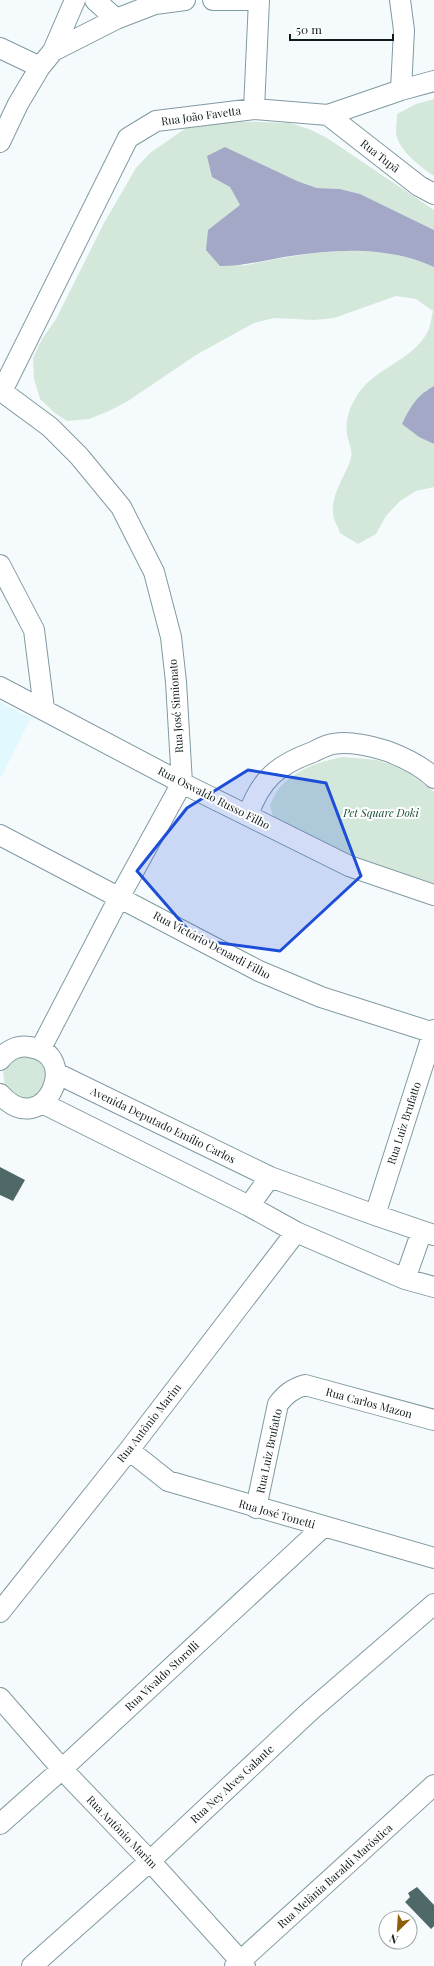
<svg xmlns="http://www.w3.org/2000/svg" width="434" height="1966" font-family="'Playfair Display',serif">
<rect width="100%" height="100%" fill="#f5fbfd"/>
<path fill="#e1f8fe" d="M0,702L31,718L0,779Z"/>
<path fill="#d3e8db" d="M434,99V176C421,167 397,150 396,132C396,126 397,120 397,114L416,104Z
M228,121L290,123L309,129L327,138L434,210V230L360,194L340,189L317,188L297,181L212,176L230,187L240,205L242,266C305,253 372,239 434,267V386L425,391L419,437L434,444V487L416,491L400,501L386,516L376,534L358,544L340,533C338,527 333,519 333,513C331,494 346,475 351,458C353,450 348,442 347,434C345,422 349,409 355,399C371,368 413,362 428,331C431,326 431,317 433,311L416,299L396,296L334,318L314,320L274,318L254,323L196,355L128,401L109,411L89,419L67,421L55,413L40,399L34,379L33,358L42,339L56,319L104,223L136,168L150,153L186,128L207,122Z
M343,757L377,760L406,770L434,792V884C378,871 323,844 273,817L270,805C273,799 276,791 281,786C298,769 320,761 343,757Z
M32,1054L48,1069L43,1091C24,1103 22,1098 5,1086L3,1071L10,1058Z"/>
<path fill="#a2a8c5" d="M225,147L297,181L317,188L340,189L360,194L434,230V267C386,245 334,249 284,257C262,261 242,266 220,266L206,250L208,230L240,205L230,187L212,177L207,156Z
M434,386V444L419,437L402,424C410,407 417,395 434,386Z"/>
<path fill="#4e6967" d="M0,1167L25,1180L13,1201L0,1195Z
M417,1887L434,1905V1926L431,1929L405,1902L410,1897L408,1893Z"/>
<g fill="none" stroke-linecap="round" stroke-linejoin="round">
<defs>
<path id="minor" d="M95,0L116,19
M213,0H249
M400,0L404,30L401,90
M0,48L40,67
M53,51L116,19L155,4L185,0
M254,109L259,0
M328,115L419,186L434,194
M0,142L18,104L40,67L53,51L75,0
M0,390L50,427L79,456L121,507L154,572L171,637L176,682L182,783L120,896L40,1050
M2,391L128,138L156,121L254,109L328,115L401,90L434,81
M0,565L34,630L44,709
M0,687L182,783L349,866L434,895
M248,815C261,779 277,765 313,752C319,749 326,745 333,744C351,741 370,746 387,751C403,757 422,766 434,778
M0,835L259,971L321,997L434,1033
M0,1060C6,1051 17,1045 29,1047C84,1053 44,1143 0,1094
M56,1073L270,1177L375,1215L434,1235
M42,1103L249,1206L296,1232L405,1279L434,1287
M249,1206L270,1177
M375,1215L434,1030
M405,1279L422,1231
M129,1450L168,1481L434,1558
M256,1508L278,1404C286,1394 292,1389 305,1385L434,1420
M0,1612L129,1450L296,1232
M0,1698L62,1769L150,1861L245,1966
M0,1824L62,1769L323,1527
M32,1966L150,1861L309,1712L434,1604
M235,1966L434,1785"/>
</defs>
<use href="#minor" stroke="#809aa2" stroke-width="22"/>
<use href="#minor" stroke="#fff" stroke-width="20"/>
</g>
<path fill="#1d4ed8" fill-opacity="0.2" stroke="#1d4ed8" stroke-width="3" stroke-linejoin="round" d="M248,770L326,783L361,876L280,951L197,940L137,871L187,808Z"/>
<g text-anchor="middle" stroke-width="4" stroke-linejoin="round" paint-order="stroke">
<g font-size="11" fill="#101b1e" stroke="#fff">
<text transform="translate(201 116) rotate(-8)" y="4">Rua João Favetta</text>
<text transform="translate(380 156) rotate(38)" y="4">Rua Tupã</text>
<text transform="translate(176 706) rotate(-94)" y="4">Rua José Simionato</text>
<text transform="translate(214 798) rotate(27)" y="4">Rua Oswaldo Russo Filho</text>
<text transform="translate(212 945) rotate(28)" y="4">Rua Victório Denardi Filho</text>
<text transform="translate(404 1123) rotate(-72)" y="4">Rua Luiz Brufatto</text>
<text transform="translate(163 1125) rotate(26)" y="4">Avenida Deputado Emílio Carlos</text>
<text transform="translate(369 1403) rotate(15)" y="4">Rua Carlos Mazon</text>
<text transform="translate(149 1423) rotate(-52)" y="4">Rua Antônio Marim</text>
<text transform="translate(269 1451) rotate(-78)" y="4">Rua Luiz Brufatto</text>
<text transform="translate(277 1514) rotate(16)" y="4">Rua José Tonetti</text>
<text transform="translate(162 1676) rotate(-43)" y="4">Rua Vivaldo Storolli</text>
<text transform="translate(232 1784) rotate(-43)" y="4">Rua Ney Alves Galante</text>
<text transform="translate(122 1832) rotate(46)" y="4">Rua Antônio Marim</text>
<text transform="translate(335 1876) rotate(-42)" y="4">Rua Melânia Baraldi Maróstica</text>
</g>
<g font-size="11" font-style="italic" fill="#194f35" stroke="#fff">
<text x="381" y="817">Pet Square Doki</text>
</g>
</g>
<g transform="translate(398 1930) rotate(205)"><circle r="19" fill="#ffffff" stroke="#9fa4a5"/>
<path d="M0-3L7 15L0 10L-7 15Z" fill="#8e5d09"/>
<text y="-6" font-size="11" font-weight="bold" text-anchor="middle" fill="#101b1e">N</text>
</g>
<path d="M290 34v6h103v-6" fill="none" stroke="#101b1e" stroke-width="2"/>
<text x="296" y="34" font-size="12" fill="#101b1e" stroke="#ffffff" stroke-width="3" paint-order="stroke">50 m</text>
</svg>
